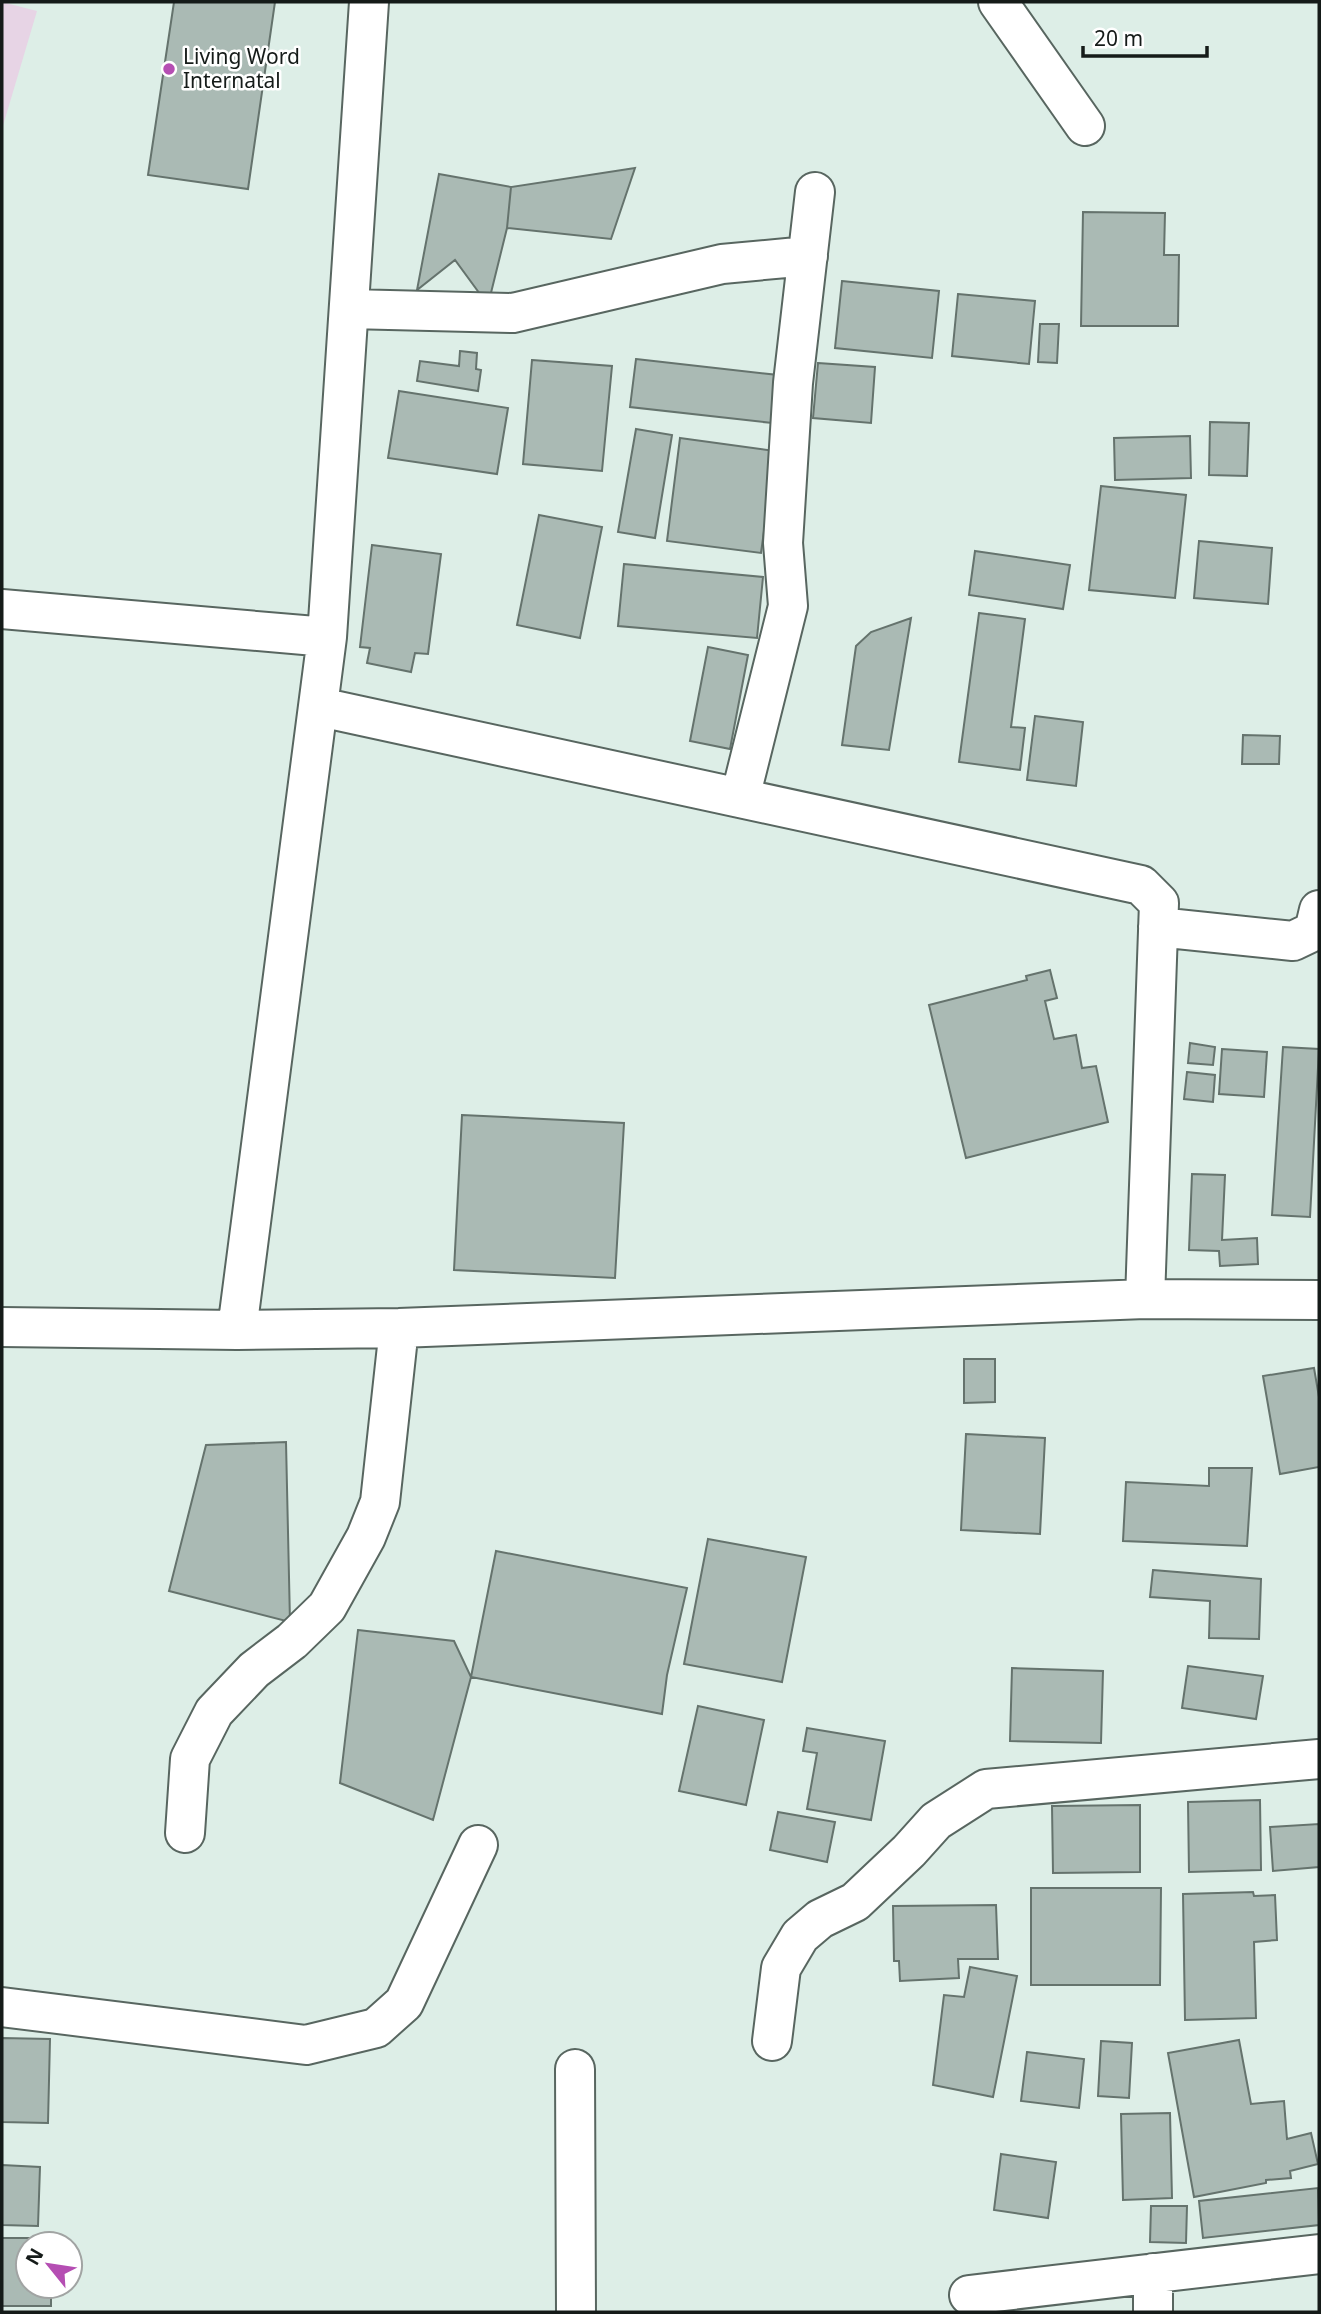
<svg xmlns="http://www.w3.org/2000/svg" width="1321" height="2314" font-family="'Noto Sans',sans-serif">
<rect width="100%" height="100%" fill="#ddeee7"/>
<path fill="#e7d4e5" d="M2,2L37,11L2,129Z"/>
<path fill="#aabab4" stroke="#65736d" stroke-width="2" d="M174,2H275L248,189L148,175Z
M635,168L611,239L507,228L511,187Z
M439,174L511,187L507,228L488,305L455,260L417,290Z
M1083,212L1165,213L1164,255H1179L1178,326H1081Z
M842,281L939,291L932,358L835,348Z
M958,294L1035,301L1029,364L952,356Z
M1040,324H1059L1057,363L1038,362Z
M460,351L477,353L476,369L481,370L478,391L417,381L420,361L459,366Z
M636,359L778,375L772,423L630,407Z
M532,360L612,366L602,471L523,464Z
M818,363L875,367L871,423L813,418Z
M399,391L508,408L497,474L388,458Z
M1210,422L1249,423L1247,476L1209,475Z
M636,429L672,435L655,538L618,532Z
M1190,436L1191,478L1115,480L1114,438Z
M680,438L775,451L761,553L667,541Z
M1101,486L1186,495L1175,598L1089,590Z
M539,515L602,527L580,638L517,625Z
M1199,541L1272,548L1268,604L1194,598Z
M372,545L441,554L428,654L415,653L411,672L367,663L370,648L360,647Z
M975,551L1070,565L1063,609L969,595Z
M624,564L763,577L757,638L618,626Z
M979,613L1025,619L1011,727L1025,728L1020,770L959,762Z
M911,618L889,750L842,745L856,646L871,632Z
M708,647L748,655L730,749L690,741Z
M1035,716L1083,722L1076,786L1027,780Z
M1243,735L1280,736L1279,764H1242Z
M1050,970L1057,998L1045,1001L1054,1039L1076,1035L1082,1068L1096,1066L1108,1122L966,1158L929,1005L1027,980L1026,976Z
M1190,1043L1215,1047L1213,1065L1188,1063Z
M1283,1047L1319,1049L1310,1217L1272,1215Z
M1222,1049L1267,1052L1264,1097L1219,1094Z
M1187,1072L1215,1075L1213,1102L1184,1099Z
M462,1115L624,1123L615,1278L454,1270Z
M1192,1174L1225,1175L1222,1240L1257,1238L1258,1264L1220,1266L1219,1251L1189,1250Z
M964,1359H995V1402L964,1403Z
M1314,1368L1319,1397V1467L1280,1474L1263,1376Z
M966,1434L1045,1438L1040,1534L961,1530Z
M286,1442L290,1622L169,1591L206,1445Z
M1209,1468H1252L1247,1546L1123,1541L1126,1482L1209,1486Z
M708,1539L806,1557L782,1682L684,1664Z
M496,1551L687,1588L667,1675L662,1714L471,1677Z
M1153,1570L1261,1579L1259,1639L1209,1638L1210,1601L1150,1597Z
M358,1630L454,1641L471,1677L433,1820L340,1783Z
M1188,1666L1263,1676L1256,1719L1182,1708Z
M1012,1668L1103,1671L1101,1743L1010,1741Z
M698,1706L764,1720L746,1805L679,1791Z
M807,1728L885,1741L871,1820L807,1809L817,1753L803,1751Z
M1260,1800L1261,1870L1189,1872L1188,1802Z
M1140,1805V1872L1053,1873L1052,1806Z
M778,1812L835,1822L827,1862L770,1850Z
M1319,1824V1867L1273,1871L1270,1827Z
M1031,1888H1161L1160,1985H1031Z
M1253,1892L1254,1896L1275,1895L1277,1940L1254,1942L1256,2018L1185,2020L1183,1894Z
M996,1905L998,1959H958L959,1978L900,1981L899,1961H894L893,1906Z
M970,1967L1017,1976L993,2097L933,2085L944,1995L964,1997Z
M2,2038L50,2039L48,2123L2,2122Z
M1239,2040L1251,2104L1284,2101L1287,2139L1311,2133L1318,2164L1290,2171L1291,2178L1266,2180V2183L1194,2197L1168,2053Z
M1101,2041L1132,2043L1129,2098L1098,2096Z
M1027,2052L1084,2059L1079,2108L1021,2101Z
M1170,2113L1172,2198L1123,2200L1121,2114Z
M1001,2154L1056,2162L1048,2218L994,2210Z
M2,2165L40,2167L38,2226L2,2225Z
M1318,2188L1319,2225L1203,2238L1199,2201Z
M1151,2206H1187L1186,2243L1150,2242Z
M2,2238H51V2244H28V2286H51V2306H2Z"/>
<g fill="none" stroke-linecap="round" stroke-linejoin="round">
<defs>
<path id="minor" d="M998,2L1085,126
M349,309L513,313L722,264L808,256
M2,609L327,637
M320,707L1141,885L1159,903L1145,1299
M740,798L788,606L783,543L793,383L815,192
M1158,927L1293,941L1314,931L1319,910
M2,1327L237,1330L399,1328L1145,1299L1319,1300
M237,1330L327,637L369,2
M185,1833L190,1759L214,1712L254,1670L292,1641L327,1607L366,1537L380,1502L399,1328
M2,2007L306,2045L376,2028L404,2003L478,1845
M772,2041L781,1968L800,1936L820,1919L855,1902L909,1851L936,1821L986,1789L1319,1759
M575,2069L576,2312
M969,2295L1319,2254
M1153,2312V2273"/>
</defs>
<use href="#minor" stroke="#586660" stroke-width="42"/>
<use href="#minor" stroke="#fff" stroke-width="38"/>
</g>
<circle fill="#b54eb3" stroke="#fff" stroke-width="2.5" cx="169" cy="69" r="7"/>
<g text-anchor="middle" stroke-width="5" stroke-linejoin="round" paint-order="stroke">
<g font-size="21" fill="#151b19" stroke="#fff" text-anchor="start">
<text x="183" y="64">Living Word<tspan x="183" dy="24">Internatal</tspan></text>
</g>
</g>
<rect width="1321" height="2314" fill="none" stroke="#151b19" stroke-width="7"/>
<g transform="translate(49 2265) rotate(300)"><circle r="33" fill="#ffffff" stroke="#a1a4a3" stroke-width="2"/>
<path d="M0-5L12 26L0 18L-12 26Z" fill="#b54eb3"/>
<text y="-10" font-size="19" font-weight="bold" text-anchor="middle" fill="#151b19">N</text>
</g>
<path d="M1083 46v10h124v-10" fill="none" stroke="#151b19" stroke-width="3.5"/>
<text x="1094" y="46" font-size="21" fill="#151b19" stroke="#ffffff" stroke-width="5" paint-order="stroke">20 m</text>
</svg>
